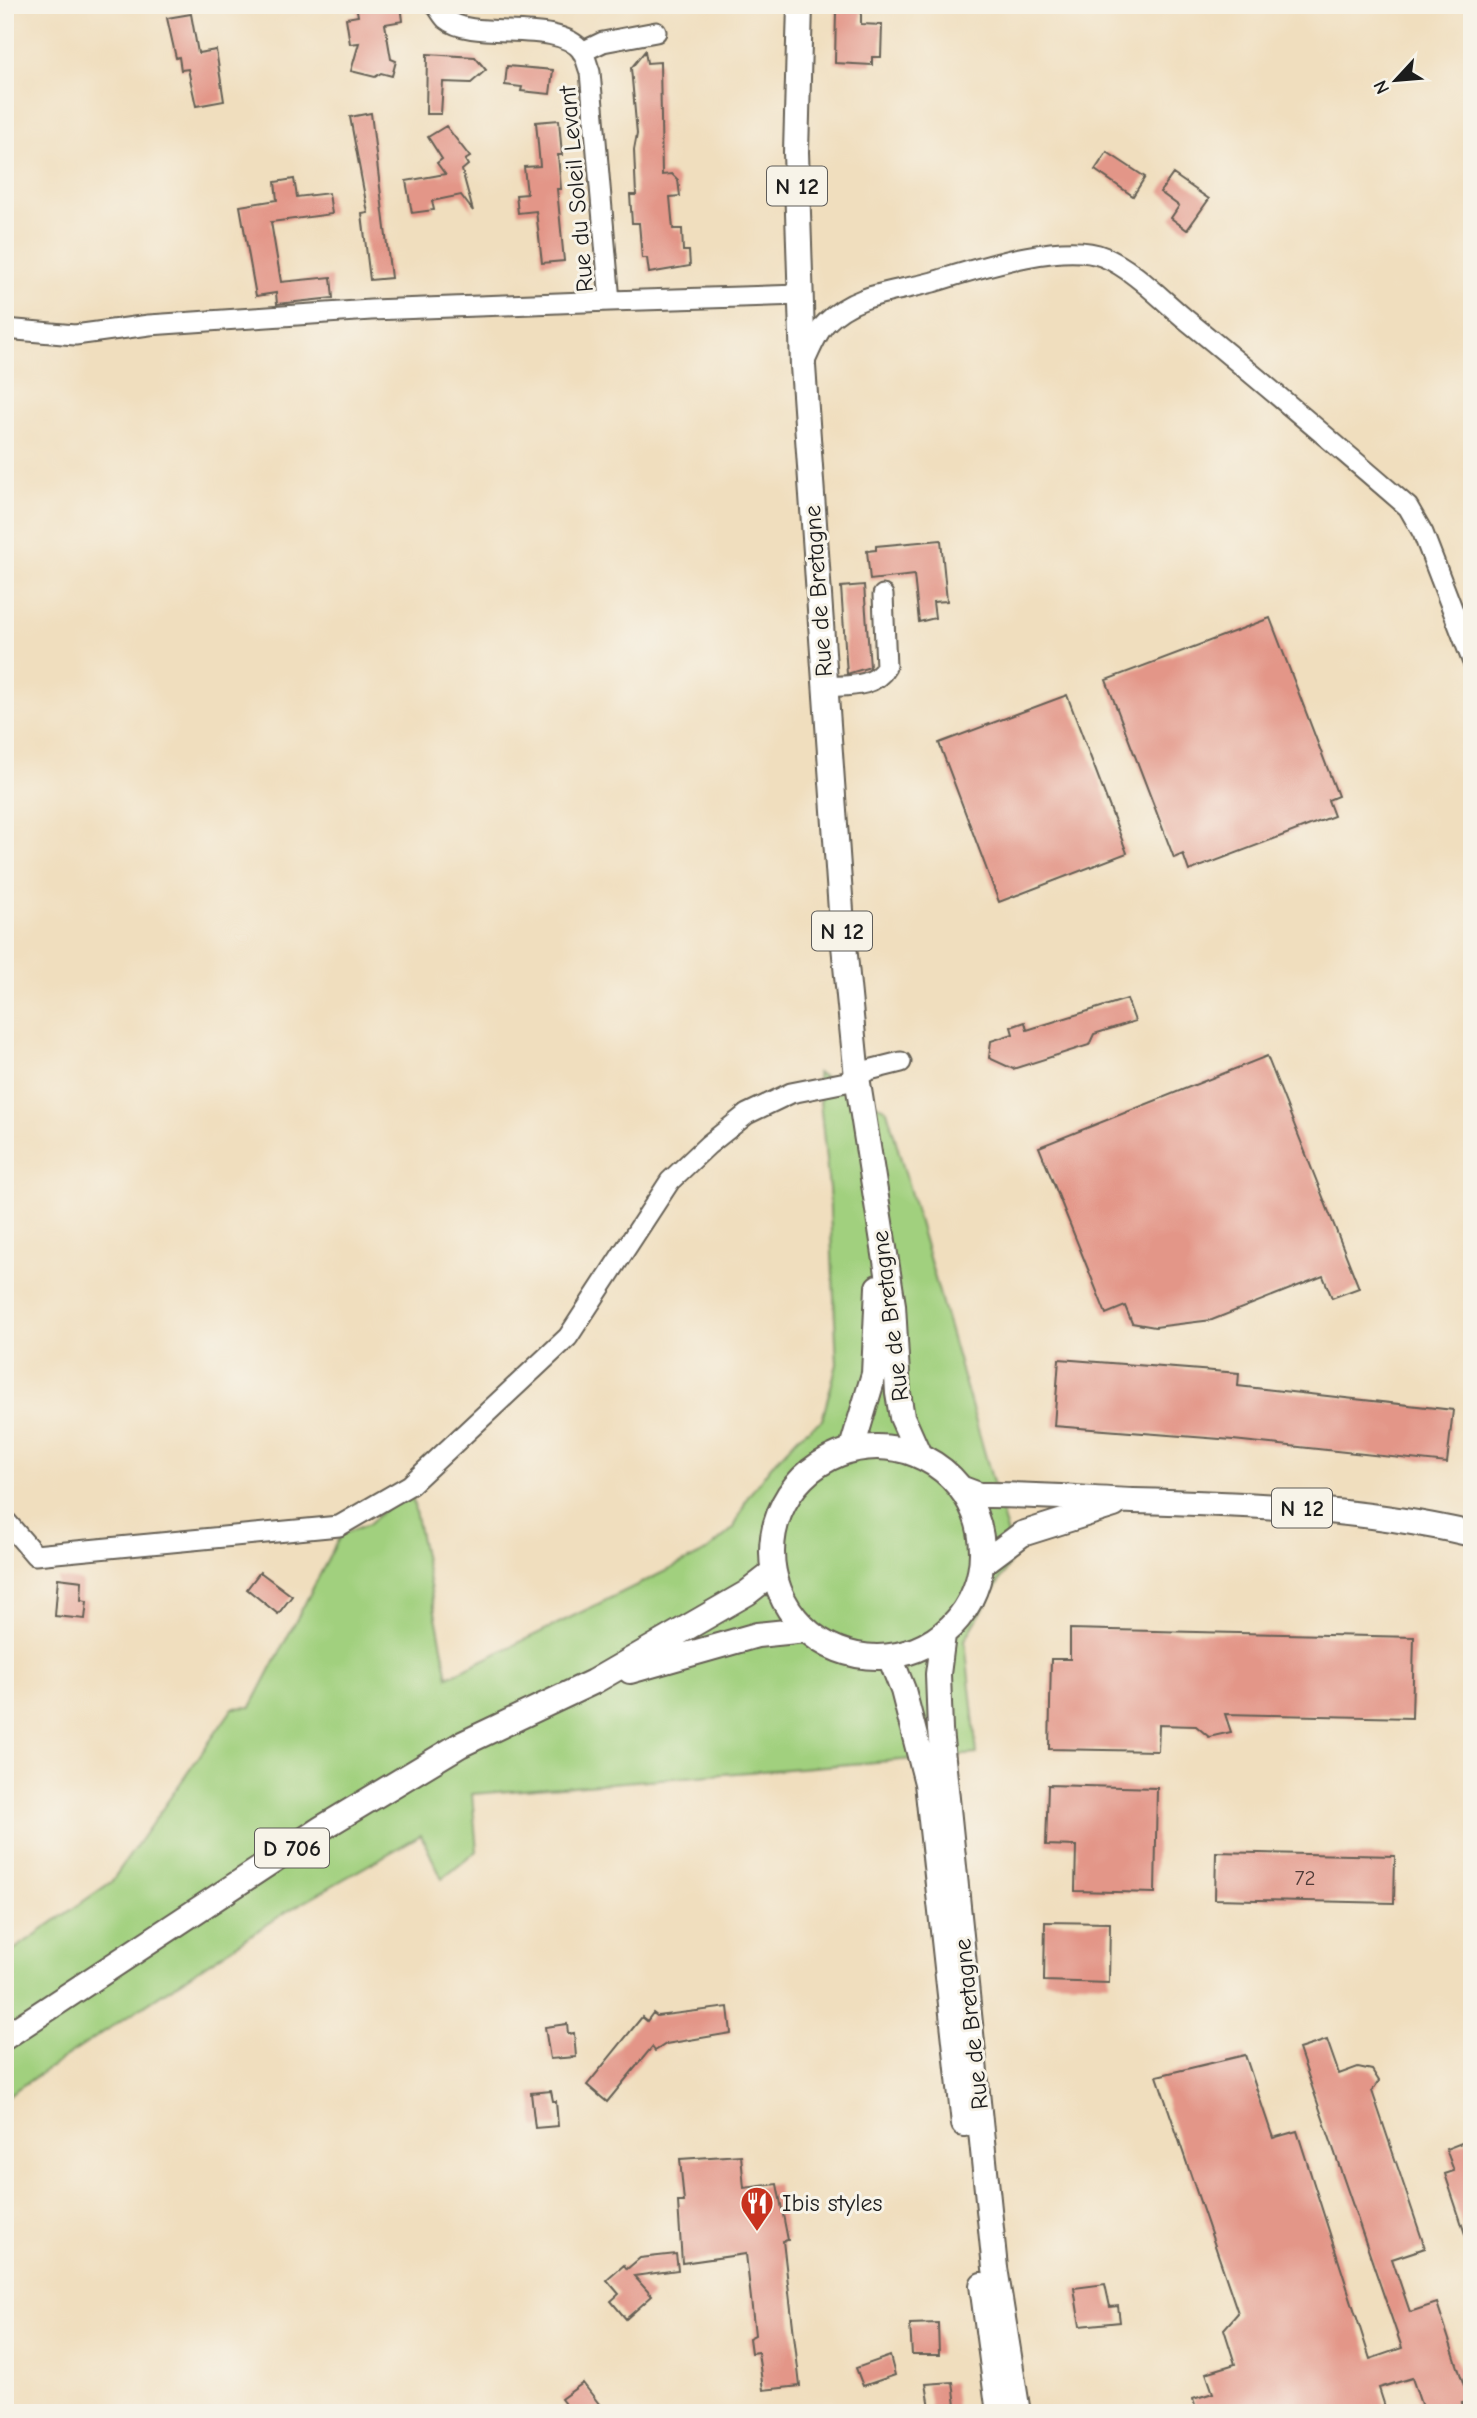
<svg xmlns="http://www.w3.org/2000/svg" width="1477" height="2418" font-family="'Comic Neue',sans-serif">
<rect width="100%" height="100%" fill="#f7f3e8"/>
<filter id="ink" filterUnits="userSpaceOnUse"><feTurbulence type="fractalNoise" baseFrequency=".0143" numOctaves="2"/><feDisplacementMap in="SourceGraphic" scale="14" xChannelSelector="R" yChannelSelector="G"/><feConvolveMatrix kernelMatrix="1 2 1 2 8 2 1 2 1" color-interpolation-filters="sRGB"/></filter>
<filter id="wash" filterUnits="userSpaceOnUse"><feTurbulence type="fractalNoise" baseFrequency=".00686" numOctaves="4" result="noise"/><feDisplacementMap in="SourceGraphic" scale="28" xChannelSelector="R" yChannelSelector="G"/><feGaussianBlur stdDeviation="1.57" result="paint"/><feColorMatrix in="noise" values="0 0 0 0 0 0 0 0 0 0 0 0 0 0 0 0 0 1.4 0 .05"/><feComposite in="paint" operator="in"/></filter>
<g filter="url(#wash)">
<rect width="100%" height="100%" fill="#f0debe"/>
<path fill="#a1d07e" stroke="#5e764d" stroke-width="2" d="M817,1073L887,1110L1014,1556L965,1640L977,1754L472,1794L477,1851L442,1879L421,1835L286,1912L5,2097V1956L111,1882L233,1708L251,1707L341,1534L369,1524L410,1485L448,1677L707,1551L734,1528L747,1498L771,1466L799,1436L822,1420L837,1364L829,1189Z"/>
<g id="blocks">
<path fill="#e39688" d="M356,5H401L403,21L385,24L391,59L396,61L392,76L381,73L375,77L351,71L359,43L350,44L346,18L358,16Z
M836,10H861V24L882,25L881,57H872V65L835,63Z
M191,14L198,53L216,50L224,101L196,106L188,69L181,70L179,57L176,58L167,18Z
M645,51L647,63L660,62L662,175L672,174L678,180L680,196L670,197L673,229H682L683,251H689L690,266L649,273L647,258H642L639,223H632L630,195H636L634,150L637,134L631,68Z
M427,54L475,57L486,70L471,83L443,82L441,114H426Z
M507,66L553,70L550,94L521,91L522,87L505,85Z
M371,113L391,278L370,280L362,214L368,213L350,117Z
M559,120L562,155H558L561,189H557L564,261L542,263L536,211L518,213L516,195L527,194L524,167L540,166L536,122Z
M446,126L470,157L465,160L468,165L462,170L473,211L461,195L432,201L434,210L412,213L406,181L445,174L437,163L442,159L428,137Z
M1107,152L1145,177L1133,196L1095,170Z
M1173,174L1209,199L1187,230L1171,218L1179,206L1160,192Z
M294,179L297,197L329,193L332,214L271,222L281,282L331,277L333,298L277,304L276,293L256,296L240,206L277,200L275,182Z
M941,540L947,601L933,602L935,618L919,622L914,575L870,580L867,551L876,550V546Z
M864,585L870,667L847,674L841,587Z
M1270,618L1338,796L1328,800L1334,816L1189,871L1183,854L1174,858L1106,680Z
M1067,695L1127,853L999,902L939,743Z
M1127,999L1135,1021L1094,1034L1089,1045L1013,1069L989,1058L991,1041L1013,1034L1011,1027L1025,1022L1027,1030Z
M1267,1056L1359,1288L1332,1298L1323,1276L1212,1320L1155,1327L1132,1323L1125,1306L1106,1314L1039,1147Z
M1059,1359L1239,1373L1238,1386L1453,1410L1447,1463L1233,1440L1054,1426Z
M260,1572L292,1596L278,1614L247,1589Z
M58,1578L82,1581L81,1600L87,1601L85,1619L55,1616Z
M1070,1629L1414,1637L1412,1718L1225,1714L1231,1732L1209,1737L1196,1726L1159,1725L1158,1751L1049,1749L1051,1659H1070Z
M1048,1785L1157,1788L1155,1893L1075,1891L1076,1846L1046,1845Z
M1216,1852L1395,1856L1394,1903L1215,1899Z
M1045,1922L1110,1923L1109,1983L1044,1981Z
M728,2007L731,2033L666,2044L655,2051L652,2047L607,2102L587,2085L642,2017L647,2021L653,2013L657,2016Z
M567,2024L568,2034L574,2033L576,2057L550,2059L545,2027Z
M1327,2040L1339,2074L1358,2067L1372,2070L1379,2081L1372,2091L1425,2248L1392,2259L1410,2312L1437,2303L1469,2401L1462,2403L1465,2413H1424L1412,2378L1379,2388L1387,2413H1197L1193,2399L1213,2393L1206,2373L1235,2364L1224,2329L1238,2313L1157,2076L1245,2055L1273,2138L1297,2131L1370,2359L1402,2348L1299,2049Z
M551,2091L553,2101H556L558,2126L535,2128L531,2093Z
M1472,2139V2246H1469L1445,2174L1454,2171L1446,2149Z
M741,2155L744,2188L777,2184L788,2240L783,2241L800,2386L763,2390L758,2352L751,2353L749,2338L755,2335L746,2254L682,2263L678,2202H684L680,2159Z
M676,2254L678,2270L634,2276L652,2296L626,2319L611,2301L619,2294L607,2280L624,2265L627,2269L640,2258Z
M1105,2284L1110,2307L1118,2306L1120,2322L1080,2326L1074,2288Z
M938,2323L939,2355H912L910,2324Z
M890,2356L895,2375L863,2386L856,2368Z
M953,2382L957,2413H931L926,2384Z
M583,2383L606,2413H572L561,2399Z"/>
</g>
</g>
<g filter="url(#ink)">
<use href="#blocks" fill-opacity="0" stroke="#666055" stroke-width="2"/>
<g fill="none" stroke-linecap="round" stroke-linejoin="round">
<defs>
<path id="minor" d="M436,5C439,9 442,15 446,19C473,42 557,18 582,51C586,57 587,65 590,72L610,301L800,295
M582,52L603,42L656,32
M5,329L75,335L149,325L371,310L610,301
M803,365C810,352 816,333 826,323C855,293 896,292 933,282C976,269 1063,240 1104,257C1135,270 1163,301 1189,322C1263,382 1335,444 1408,507L1423,533L1472,660
M824,687C846,685 874,689 886,667L883,595
M5,1520L35,1555L339,1526L410,1485L568,1337L670,1181L708,1145L747,1114L791,1093L846,1082L869,1070L901,1062"/>
<path id="major" d="M800,5L796,152L803,366L842,925L857,1077L893,1305L898,1393L902,1417L919,1455
M772 1552a105 105 0 1 1 210 0a105 105 0 1 1-210 0Z
M852,1448L874,1374L878,1287
M963,1489L979,1495C1031,1494 1082,1499 1133,1501C1248,1504 1360,1508 1472,1534
M982,1564L1022,1534L1114,1505
M943,1635L938,1674L940,1730L995,2268L1018,2413
M890,1657L903,1690L927,1783L964,2124
M630,1671L757,1635L806,1630
M5,2037L322,1828L460,1745L593,1682L747,1593L774,1572
M982,2285L999,2413"/>
</defs>
<use href="#minor" stroke="#666055" stroke-width="23"/>
<use href="#major" stroke="#666055" stroke-width="28"/>
<use href="#minor" stroke="#fff" stroke-width="19"/>
<use href="#major" stroke="#fff" stroke-width="24"/>
</g>
</g>
<defs>
<symbol id="restaurant-pin" viewBox="-11 -11 22 30"><path d="M0 17L-7.5 6A9.5 9.5 0 1 1 7.5 6Z" fill="#c8321e" stroke="#f7f3e8"/><path d="M-5-6h1v4h1v-4h1v4h1v-4h1v5L-1.5 .5V6h-2V.5L-5-1ZM5-6V6H3V1.5H1.5Q1.5-4 5-6Z" fill="#fff"/></symbol>
</defs>
<g fill-rule="evenodd">
<use href="#restaurant-pin" x="738" y="2184" width="38" height="52"/>
</g>
<g text-anchor="middle" stroke-width="6" stroke-linejoin="round" paint-order="stroke">
<g font-size="21" fill="#4e3a37">
<text x="1305" y="1885">72</text>
</g>
<g fill="#f7f3e8" stroke="#5e5c59" stroke-width="2">
<rect x="767" y="166.5" width="60" height="39" rx="5"/>
<rect x="812" y="911.5" width="60" height="39" rx="5"/>
<rect x="1272" y="1488.5" width="60" height="39" rx="5"/>
<rect x="255" y="1828.5" width="74" height="39" rx="5"/>
</g>
<g font-size="23" font-weight="bold" fill="#1c1c1c">
<text x="797" y="194">N 12</text>
<text x="842" y="939">N 12</text>
<text x="1302" y="1516">N 12</text>
<text x="292" y="1856">D 706</text>
</g>
<g font-size="24" fill="#1c1c1c" stroke="#f7f3e8">
<text transform="translate(576 189) rotate(-95)" y="8">Rue du Soleil Levant</text>
<text transform="translate(818 591) rotate(-94)" y="8">Rue de Bretagne</text>
<text transform="translate(890 1316) rotate(-97)" y="8">Rue de Bretagne</text>
<text transform="translate(971 2024) rotate(-96)" y="8">Rue de Bretagne</text>
</g>
<g font-size="24" fill="#1c1c1c" stroke="#f7f3e8" text-anchor="start">
<text x="782" y="2211">Ibis styles</text>
</g>
</g>
<rect width="1477" height="2418" fill="none" stroke="#f7f3e8" stroke-width="28"/>
<g transform="translate(1396 80) rotate(244)" stroke="#f7f3e8" stroke-width="5" paint-order="stroke">
<path d="M0-5L12 26L0 18L-12 26Z" fill="#1c1c1c"/>
<text y="-10" font-size="19" font-weight="bold" text-anchor="middle" fill="#1c1c1c">N</text>
</g>
</svg>
